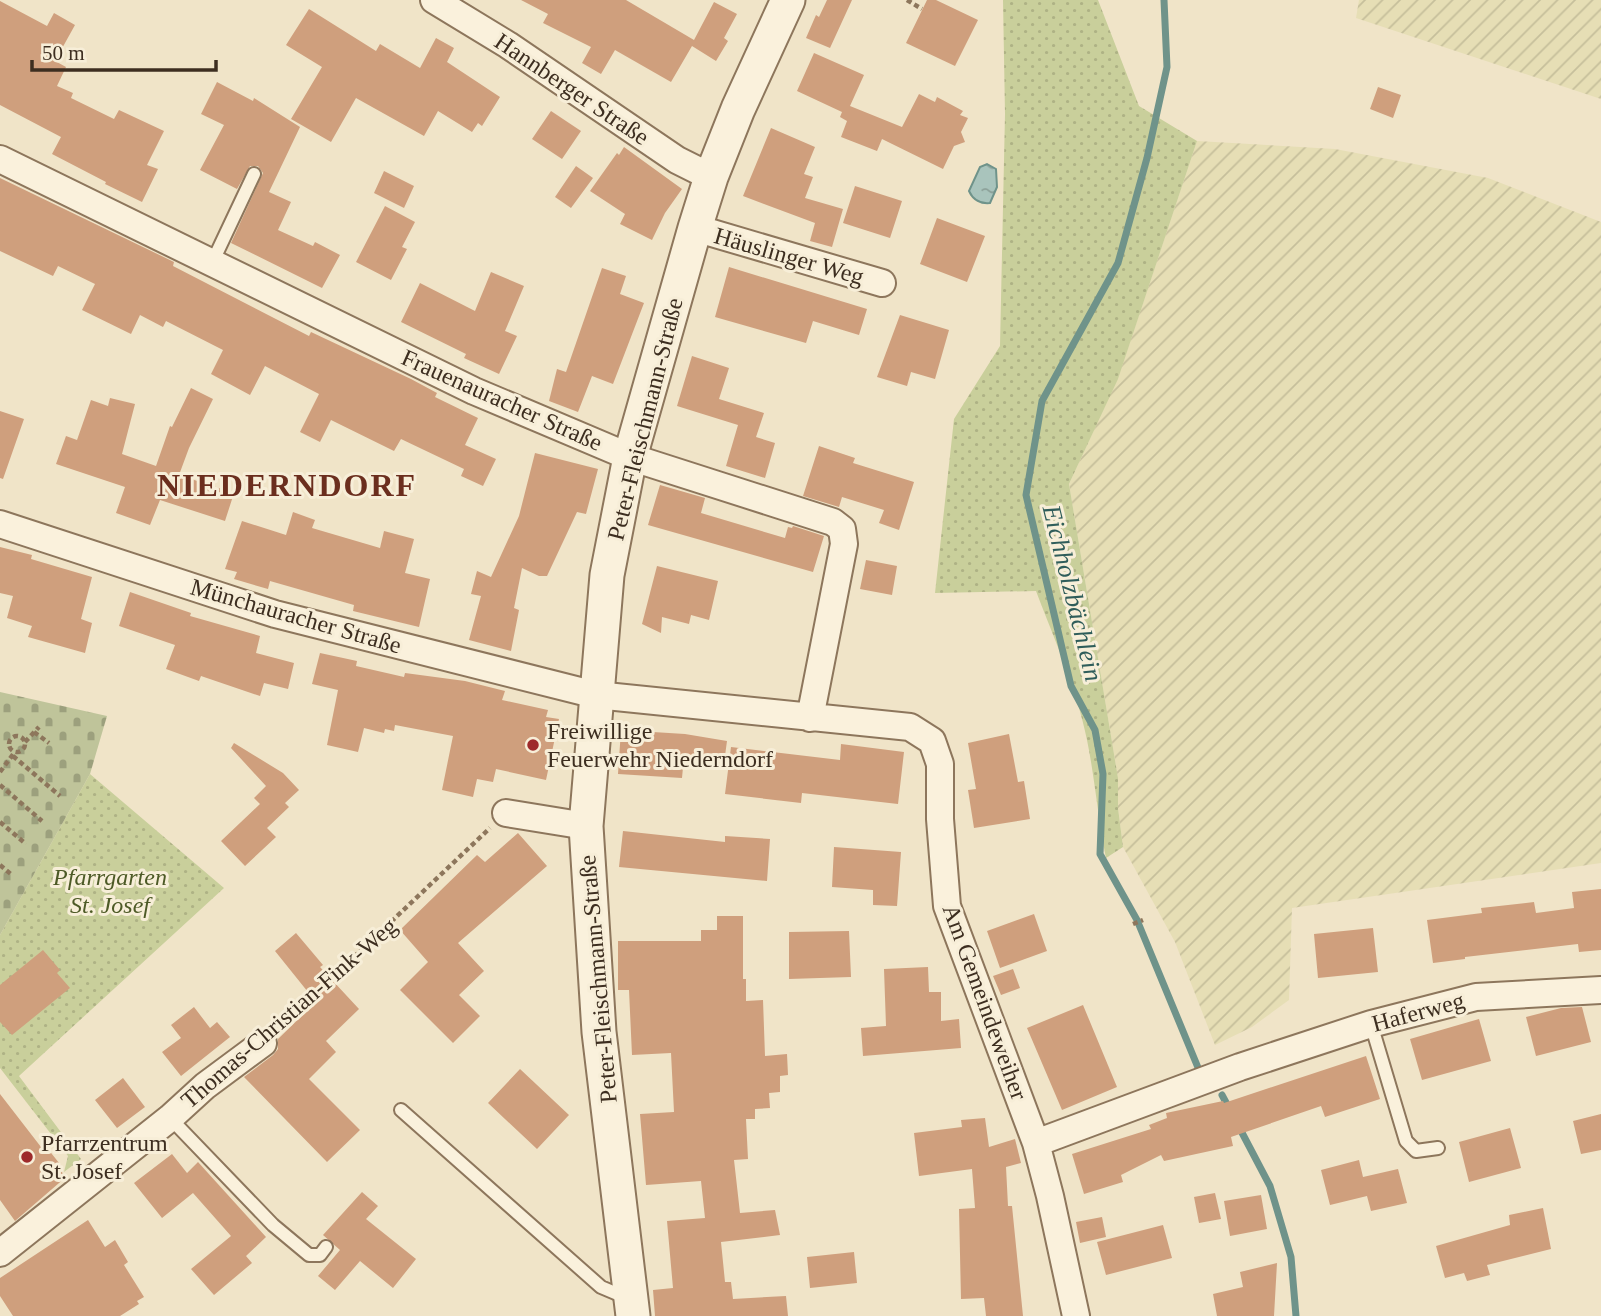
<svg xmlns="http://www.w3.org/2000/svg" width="1601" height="1316" font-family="Georgia,serif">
<defs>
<pattern id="farmland-furrows" width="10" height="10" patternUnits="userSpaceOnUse" patternTransform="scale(1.75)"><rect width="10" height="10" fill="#e6deb5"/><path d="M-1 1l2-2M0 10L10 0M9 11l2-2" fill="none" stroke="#c6bf9b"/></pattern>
<pattern id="green-dots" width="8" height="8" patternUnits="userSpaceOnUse" patternTransform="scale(1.75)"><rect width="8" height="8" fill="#c9cf9b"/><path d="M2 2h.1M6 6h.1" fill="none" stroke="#aeb285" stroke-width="1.8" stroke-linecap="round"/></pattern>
<pattern id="cemetery-stones" width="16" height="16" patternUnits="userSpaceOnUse" patternTransform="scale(1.75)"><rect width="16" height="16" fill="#bfc49a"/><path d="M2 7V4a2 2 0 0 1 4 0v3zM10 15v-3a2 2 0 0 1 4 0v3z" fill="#9ca07d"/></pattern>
<pattern id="water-ripples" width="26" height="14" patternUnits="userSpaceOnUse" patternTransform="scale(1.75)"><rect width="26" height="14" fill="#a9c4bc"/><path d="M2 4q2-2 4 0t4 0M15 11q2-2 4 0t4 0" fill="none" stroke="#8ba098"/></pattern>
</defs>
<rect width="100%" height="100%" fill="#f0e4c8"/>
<path fill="url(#farmland-furrows)" d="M1359,0H1601V99L1356,18Z
M1197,141L1335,149L1488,178L1601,222V863L1292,908L1289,1000L1252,1027L1215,1045L1175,942L1123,847L1118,808V778L1069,484L1118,378Z"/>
<path fill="url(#green-dots)" d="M1003,0H1098L1139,106L1197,141L1118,379L1069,484L1118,778V808L1123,847L1106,858C1098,819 1095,779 1087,740C1077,689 1054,639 1036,591L935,593L954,419L1000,346L1005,114Z
M90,774L224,888L19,1076L81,1159L64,1172L68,1156L0,1068V935Z"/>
<path fill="url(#cemetery-stones)" d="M0,692L107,716L90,774L0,935Z"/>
<path fill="url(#water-ripples)" stroke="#6f938a" stroke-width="2" d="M987,164L996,169L997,187L990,203C981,204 973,200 969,191L980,167Z"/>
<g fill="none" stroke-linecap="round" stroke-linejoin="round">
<path stroke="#6f938a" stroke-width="7" d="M1164,0L1167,67L1147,158L1118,263L1042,401L1026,495L1071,686L1095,730L1103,774L1100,854L1137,920L1199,1070
M1222,1095L1230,1110
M1239,1127L1270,1186L1291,1257L1296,1316"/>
</g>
<path fill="#cf9f7d" d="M521,0H626L694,40L714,2L737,14L724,38L728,41L716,61L692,46L671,82L615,50L601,74L582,63L591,47L543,23L548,14Z
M827,0H852L830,48L806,38L816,15L819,17Z
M927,0H936L978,20L955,66L906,43Z
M0,1L47,26L54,13L75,25L55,61L66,67L57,86L73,93L71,98L114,119L119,110L164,131L147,165L158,169L142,202L105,184L106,182L52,154L61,137L0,105Z
M309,9L376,51L380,44L420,68L436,38L454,48L447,62L500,97L482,126L478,123L472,132L438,111L424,136L356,98L331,142L291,119L322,67L286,45Z
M814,53L864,75L850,106L902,127L919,94L935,102L937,97L963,111L960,115L968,118L961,132L965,142L954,146L943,169L882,139L877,151L841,137L847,121L840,117L842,112L797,91Z
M217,82L253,101L254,98L300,127L269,192L291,202L278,230L313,246L315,242L340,255L322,288L231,243L263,173L258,166H250L237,189L200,170L224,125L201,114Z
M1378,87L1401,95L1393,118L1370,109Z
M551,111L581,131L562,159L532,139Z
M771,128L815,147L804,174L813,177L805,198L843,209L832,247L810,241L815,223L743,196Z
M624,147L682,189L665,213L652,240L620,224L625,214L590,191L617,153L619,155Z
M576,166L593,178L571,208L555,197Z
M384,171L414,186L404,208L374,193Z
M0,178L174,262L173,266L309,336L311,332L411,379L437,393L435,397L478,418L465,445L496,459L483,486L461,476L464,469L401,439L394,451L331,420L320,442L300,432L319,394L265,366L250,395L211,374L223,350L166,321L163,327L140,315L131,334L82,310L95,284L58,266L53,276L0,251Z
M855,186L902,201L890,238L843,223Z
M385,206L415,222L402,247L407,249L391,280L356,262Z
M937,218L985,236L967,282L920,264Z
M729,267L867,309L859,335L813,321L806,343L715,317Z
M602,268L626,276L620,294L644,303L613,384L592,376L578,412L549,401L557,369L566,372Z
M491,272L524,286L505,331L517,336L499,374L464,358L466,354L401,322L420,283L475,311Z
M900,315L949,330L935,379L911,372L907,386L877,377Z
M692,356L729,368L719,399L764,413L756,437L775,443L765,478L726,466L738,425L677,406Z
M191,388L213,399L189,448L179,475L234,493L225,521L160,500L150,525L116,513L125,487L56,464L66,436L77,440L91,400L108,406L110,398L135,404L122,454L156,466L170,426L172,427Z
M0,411L24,419L3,479L0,478Z
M819,446L855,458L853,463L914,482L899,530L879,523L884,510L842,497L839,507L803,496Z
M535,453L598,469L586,514L577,512L547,576H539L522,568L514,608L519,610L511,651L469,640L481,596L471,594L477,571L491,577L519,516Z
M660,485L705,498L701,513L785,538L788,527L792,528L793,526L824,536L813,572L648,525Z
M293,512L315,520L312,528L380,548L384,531L414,539L405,573L430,579L419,627L353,611L354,605L270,581L268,589L234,579L237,572L225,569L242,521L286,535Z
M0,547L32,555L31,559L92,577L81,619L92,623L85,653L28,637L32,626L7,618L13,596L0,593Z
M866,560L897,566L892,595L860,589Z
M657,566L718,581L709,620L691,615L689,624L662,617L661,633L642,624Z
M130,592L191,613L190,616L260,636L256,653L294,663L288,689L264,683L260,696L201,676L199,681L166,669L175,645L119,626Z
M320,653L357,661L356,666L404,677L405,673L465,681L505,691L502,700L548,710L546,717L559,719L546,780L496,769L493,782L477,779L473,797L442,790L453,736L395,725L394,731L385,729L384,733L364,728L358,752L327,745L338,690L312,684Z
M621,730L685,734L727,741L724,763L684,757L682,778L618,774Z
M1009,734L1018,782L1024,781L1030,819L974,828L968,790L976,789L968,743Z
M234,743L283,773L299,790L285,803L289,807L267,828L276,837L245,866L221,841L260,804L254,798L266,786L231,748Z
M841,744L904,752L898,804L802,793L801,803L725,794L731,747L840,760Z
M623,831L725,842V836L770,839L767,881L619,867Z
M518,833L547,866L458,943L484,971L459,995L480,1016L453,1043L400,990L428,962L400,930L477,855L485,862Z
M834,847L901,852L897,906L873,905V890L832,887Z
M1601,889V950L1579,952L1578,944L1465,957V959L1433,963L1427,920L1482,913L1481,908L1534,902L1536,913L1574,908L1572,892Z
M1034,914L1047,951L1000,968L987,931Z
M717,916H743V979H746V1001L763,1000L765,1056L787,1054L788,1075L780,1076V1092L769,1093L770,1108L755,1109V1119H746L748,1159L734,1160L740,1213L775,1210L780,1235L721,1242L725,1282H731L733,1299L786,1296L788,1316H655L653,1290L673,1288L667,1221L705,1218L701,1181L646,1185L640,1114L674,1112L671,1053L632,1055L629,990H618V941H701V930H717Z
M1373,928L1378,972L1318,978L1314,934Z
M849,931L851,977L789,979V932Z
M296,933L323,965L320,967L359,1009L326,1041L336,1052L309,1079L360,1130L327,1162L244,1077L273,1055L278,1049V1039L316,1002L275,951Z
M43,950L60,970L57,973L70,988L12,1035L0,1022V985Z
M928,967L929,992H941V1021L959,1019L961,1048L863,1056L861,1028L886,1026L884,969Z
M1013,969L1020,988L1001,995L993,976Z
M1083,1005L1117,1087L1062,1110L1027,1028Z
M194,1007L210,1028L217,1022L230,1037L181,1076L162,1052L181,1038L171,1025Z
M1582,1007L1591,1042L1536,1056L1526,1017L1561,1008Z
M1479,1019L1491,1061L1422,1080L1410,1039Z
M1366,1056L1380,1099L1325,1117L1321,1106L1231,1137L1233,1146L1164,1161L1161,1155L1121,1175L1123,1182L1084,1194L1072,1154L1151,1129L1149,1125L1167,1118L1166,1113L1223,1101L1224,1103Z
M520,1069L569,1115L537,1149L488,1103Z
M123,1078L145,1107L117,1128L95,1100Z
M0,1094L41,1147L44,1144L63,1168L60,1170L66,1177L15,1221L0,1200Z
M1601,1114V1150L1581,1154L1573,1121Z
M985,1118L989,1147L1015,1139L1021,1163L1006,1167L1008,1206H1012L1023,1316H986L984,1298L961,1299L959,1209L975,1208L972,1169L919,1176L914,1133L962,1127L961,1120Z
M1510,1128L1521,1168L1469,1182L1459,1142Z
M172,1154L187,1173L198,1162L266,1237L246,1256L252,1263L214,1295L191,1269L231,1236L193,1193L162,1218L134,1183Z
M1359,1160L1363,1177L1398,1169L1407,1203L1371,1211L1367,1196L1330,1205L1321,1170Z
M362,1192L378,1206L366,1219L416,1259L393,1288L360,1261L335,1290L318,1276L340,1250L323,1235Z
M1215,1193L1221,1219L1199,1223L1194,1197Z
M1261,1195L1267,1229L1230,1236L1224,1201Z
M1543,1208L1551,1249L1487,1265L1490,1275L1467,1281L1464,1273L1445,1278L1436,1246L1510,1225L1509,1215Z
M1102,1217L1106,1237L1080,1243L1076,1222Z
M88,1220L105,1247L115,1240L128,1262L124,1265L144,1297L137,1301L139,1304L120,1316H13L0,1296V1278Z
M1163,1225L1172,1258L1106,1275L1097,1242Z
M854,1252L857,1283L810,1288L807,1257Z
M1277,1263L1274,1316H1217L1213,1294L1243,1287L1240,1272Z"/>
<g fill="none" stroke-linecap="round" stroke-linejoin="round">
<defs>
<path id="service" d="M212,263L254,174
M1371,1024L1406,1141L1416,1151L1438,1148
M401,1110L601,1287L627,1298
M170,1118L273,1225L309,1255H320L326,1247"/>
<path id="minor" d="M434,0L508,45L677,160L711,177
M0,159L474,391L630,457L833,522L842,529L844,544L810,718
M695,228L882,283
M0,524L275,614L596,695L910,727L932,741L940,764V819L947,906L1036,1143L1050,1196L1076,1316
M506,813L586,826
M1036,1143L1240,1067L1371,1024L1476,997L1601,990
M0,1253L170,1118L205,1086L263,1043"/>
<path id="tertiary" d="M633,1316L599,1032L586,826L607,575L630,457L695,228L711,177L738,109L788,0"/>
</defs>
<use href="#service" stroke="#8d765c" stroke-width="16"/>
<use href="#minor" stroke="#8d765c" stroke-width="30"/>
<use href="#tertiary" stroke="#8d765c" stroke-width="37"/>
<path stroke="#8d765c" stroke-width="4.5" stroke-dasharray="5 3.5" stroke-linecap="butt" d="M907,0L922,9
M34,732L49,743
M9 744a8 8 0 1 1 16 0a8 8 0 1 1-16 0Z
M25,742L39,727
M13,756L60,796
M0,772L14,753
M0,785L42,821
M0,822L26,844
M0,865L12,875
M1133,924L1143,920
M280,1027L490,828"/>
<use href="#service" stroke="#faf1dc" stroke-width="12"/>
<use href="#minor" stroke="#faf1dc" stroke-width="26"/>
<use href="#tertiary" stroke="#faf1dc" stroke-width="33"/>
</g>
<g fill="#9e2a2b" stroke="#f7eed8" stroke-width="2.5">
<circle cx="533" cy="745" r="7"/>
<circle cx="27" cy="1157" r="7"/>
</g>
<g text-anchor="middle" stroke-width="6" stroke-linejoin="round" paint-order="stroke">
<g font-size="24" fill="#3d2e20" stroke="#f7eed8">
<text transform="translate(572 89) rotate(34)" y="8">Hannberger Straße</text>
<text transform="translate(789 256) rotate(16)" y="8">Häuslinger Weg</text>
<text transform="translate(502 400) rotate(24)" y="8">Frauenauracher Straße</text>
<text transform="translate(645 419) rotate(-76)" y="8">Peter-Fleischmann-Straße</text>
<text transform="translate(296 616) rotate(16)" y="8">Münchauracher Straße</text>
<text transform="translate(598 979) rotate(-95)" y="8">Peter-Fleischmann-Straße</text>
<text transform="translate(985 1002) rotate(70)" y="8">Am Gemeindeweiher</text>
<text transform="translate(1418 1012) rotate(-15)" y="8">Haferweg</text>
<text transform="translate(289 1013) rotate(-41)" y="8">Thomas-Christian-Fink-Weg</text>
</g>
<g font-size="24" fill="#3d2e20" stroke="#f7eed8" text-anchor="start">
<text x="547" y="739">Freiwillige<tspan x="547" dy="28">Feuerwehr Niederndorf</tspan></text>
<text x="41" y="1151">Pfarrzentrum<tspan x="41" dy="28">St. Josef</tspan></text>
</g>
<g font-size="24" font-style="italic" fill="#4d5a26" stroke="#f7eed8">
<text x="110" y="885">Pfarrgarten<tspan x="110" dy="28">St. Josef</tspan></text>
</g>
<g font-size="26" font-style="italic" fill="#2f5d5a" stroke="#f7eed8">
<text transform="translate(1073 593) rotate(76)" y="9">Eichholzbächlein</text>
</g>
<g font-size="32" font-weight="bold" letter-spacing="2" fill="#6b2e1e" stroke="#f7eed8">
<text x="287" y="496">NIEDERNDORF</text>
</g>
</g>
<path d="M32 60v10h184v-10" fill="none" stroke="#3d2e20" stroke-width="3.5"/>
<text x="42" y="60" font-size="21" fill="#3d2e20" stroke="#f7eed8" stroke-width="5" paint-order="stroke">50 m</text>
</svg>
